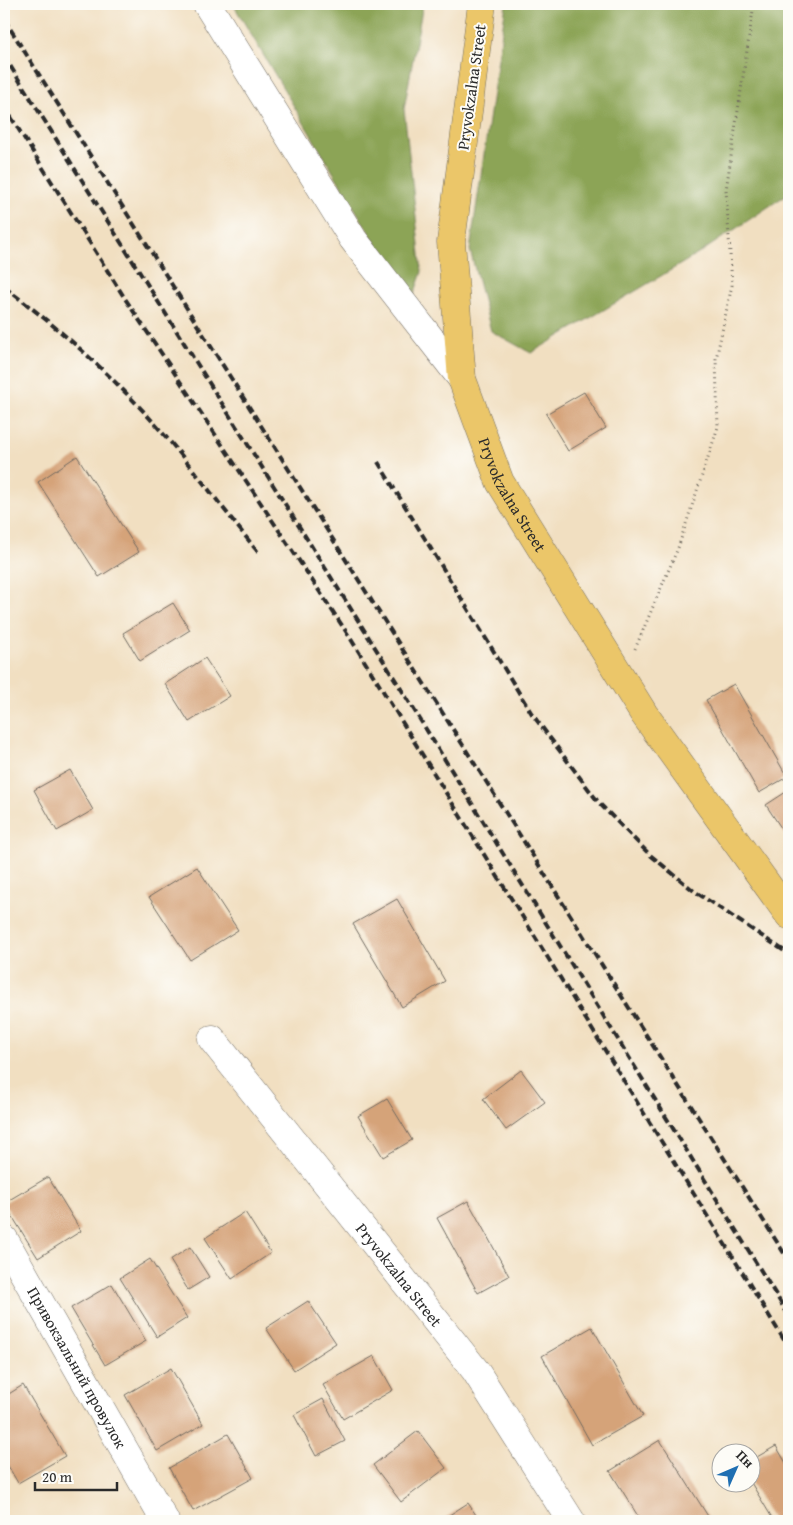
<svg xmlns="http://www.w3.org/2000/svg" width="793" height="1525" font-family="'Gentium Book Plus',serif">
<rect width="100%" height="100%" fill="#fdfcf7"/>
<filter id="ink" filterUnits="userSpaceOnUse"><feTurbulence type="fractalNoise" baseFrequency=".02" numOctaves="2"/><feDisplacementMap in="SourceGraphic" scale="10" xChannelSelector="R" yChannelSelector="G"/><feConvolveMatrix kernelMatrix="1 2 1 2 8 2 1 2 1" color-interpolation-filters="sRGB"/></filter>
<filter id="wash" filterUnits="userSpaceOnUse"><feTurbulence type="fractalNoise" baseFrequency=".0096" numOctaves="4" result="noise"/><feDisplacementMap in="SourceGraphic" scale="20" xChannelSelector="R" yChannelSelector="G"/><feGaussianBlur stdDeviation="1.12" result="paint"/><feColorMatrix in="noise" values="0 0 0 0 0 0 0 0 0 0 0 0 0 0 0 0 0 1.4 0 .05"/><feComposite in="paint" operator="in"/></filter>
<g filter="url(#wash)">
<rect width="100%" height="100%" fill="#f1dfc1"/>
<path fill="#8ca456" stroke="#5c6840" d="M233,4H423L404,109L422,272L411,303Z
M506,4H789V193L698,254L531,353L491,331L470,250Z"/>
<g id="blocks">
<path fill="#d5a379" d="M584,392L606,428L568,451L546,414Z
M77,456L139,552L99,577L38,482Z
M173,603L190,630L140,661L123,633Z
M205,658L230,696L189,722L165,684Z
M734,684L787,777L759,793L706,700Z
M70,770L93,810L57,831L34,790Z
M789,790V840L766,805Z
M197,867L238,930L190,960L149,897Z
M397,899L445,981L402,1007L353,924Z
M521,1070L545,1102L506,1130L483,1099Z
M387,1099L412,1140L383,1157L358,1116Z
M48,1177L81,1231L38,1258L4,1203Z
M468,1201L509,1276L478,1293L437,1218Z
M245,1212L271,1253L232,1279L205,1238Z
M190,1247L209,1277L188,1290L170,1260Z
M150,1259L187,1318L157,1337L120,1278Z
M112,1284L146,1341L105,1365L71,1308Z
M308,1301L336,1343L294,1370L266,1328Z
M592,1327L643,1416L592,1445L542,1356Z
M374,1356L393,1390L343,1419L323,1385Z
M171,1368L203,1424L157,1451L125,1395Z
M23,1385L65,1456L18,1483L4,1459V1397Z
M323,1399L345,1441L316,1456L294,1415Z
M418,1431L446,1468L401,1502L373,1465Z
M228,1434L253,1478L193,1511L169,1468Z
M660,1440L711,1521H641L610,1471Z
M776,1446L789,1468V1521H774L750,1481V1461Z
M468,1503L480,1521H440Z"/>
</g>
</g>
<g filter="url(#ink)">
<use href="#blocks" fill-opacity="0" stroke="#706a60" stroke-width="1"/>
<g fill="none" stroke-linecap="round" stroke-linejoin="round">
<defs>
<g id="minor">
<path d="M207,4L353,239L462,379"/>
<path id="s1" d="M212,1039L475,1370L571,1521"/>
<path id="s2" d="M4,1239L165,1521"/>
</g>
<g id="major">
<path id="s3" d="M482,4L451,242L462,379L500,482L644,714L789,915"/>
</g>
</defs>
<use href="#minor" stroke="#706a60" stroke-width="29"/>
<use href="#major" stroke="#706a60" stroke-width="29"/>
<path stroke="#706a60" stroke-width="3" stroke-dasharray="1 4" stroke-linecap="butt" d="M635,649L678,548L718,427L716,359L732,285L726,190L754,4"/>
<use href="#minor" stroke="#fff" stroke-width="28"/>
<use href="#major" stroke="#ebc669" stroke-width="28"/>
<path stroke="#2b2b2b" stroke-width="4" stroke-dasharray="8 4" stroke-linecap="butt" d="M4,19L789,1261
M4,56L403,692L789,1316
M4,106L124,297L349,636L789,1348
M4,287C47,319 87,353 124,391C173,440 214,498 258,552
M378,462L532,714L599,803L649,854L694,891L789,954"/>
</g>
</g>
<g text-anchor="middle" stroke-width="4" stroke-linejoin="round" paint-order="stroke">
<g font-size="16" fill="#2b2b2b" stroke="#fdfcf7">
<text transform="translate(471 87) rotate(-82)" y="6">Pryvokzalna Street</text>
<text dy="6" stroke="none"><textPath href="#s3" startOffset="504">Pryvokzalna Street</textPath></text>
<text dy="6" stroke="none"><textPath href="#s1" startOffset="301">Pryvokzalna Street</textPath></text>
<text dy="6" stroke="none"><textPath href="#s2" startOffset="148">Привокзальний провулок</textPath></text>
</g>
</g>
<rect width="793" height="1525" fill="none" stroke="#fdfcf7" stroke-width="20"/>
<g transform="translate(736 1468) rotate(45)"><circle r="24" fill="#fdfcf7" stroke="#a9a8a5"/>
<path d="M0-4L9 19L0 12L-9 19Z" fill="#1f6fb2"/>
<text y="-8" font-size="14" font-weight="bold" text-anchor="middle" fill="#2b2b2b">Пн</text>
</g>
<path d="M35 1482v8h82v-8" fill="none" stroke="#2b2b2b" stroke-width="2.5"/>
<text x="42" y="1482" font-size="15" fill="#2b2b2b" stroke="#fdfcf7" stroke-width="4" paint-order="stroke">20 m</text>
</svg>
